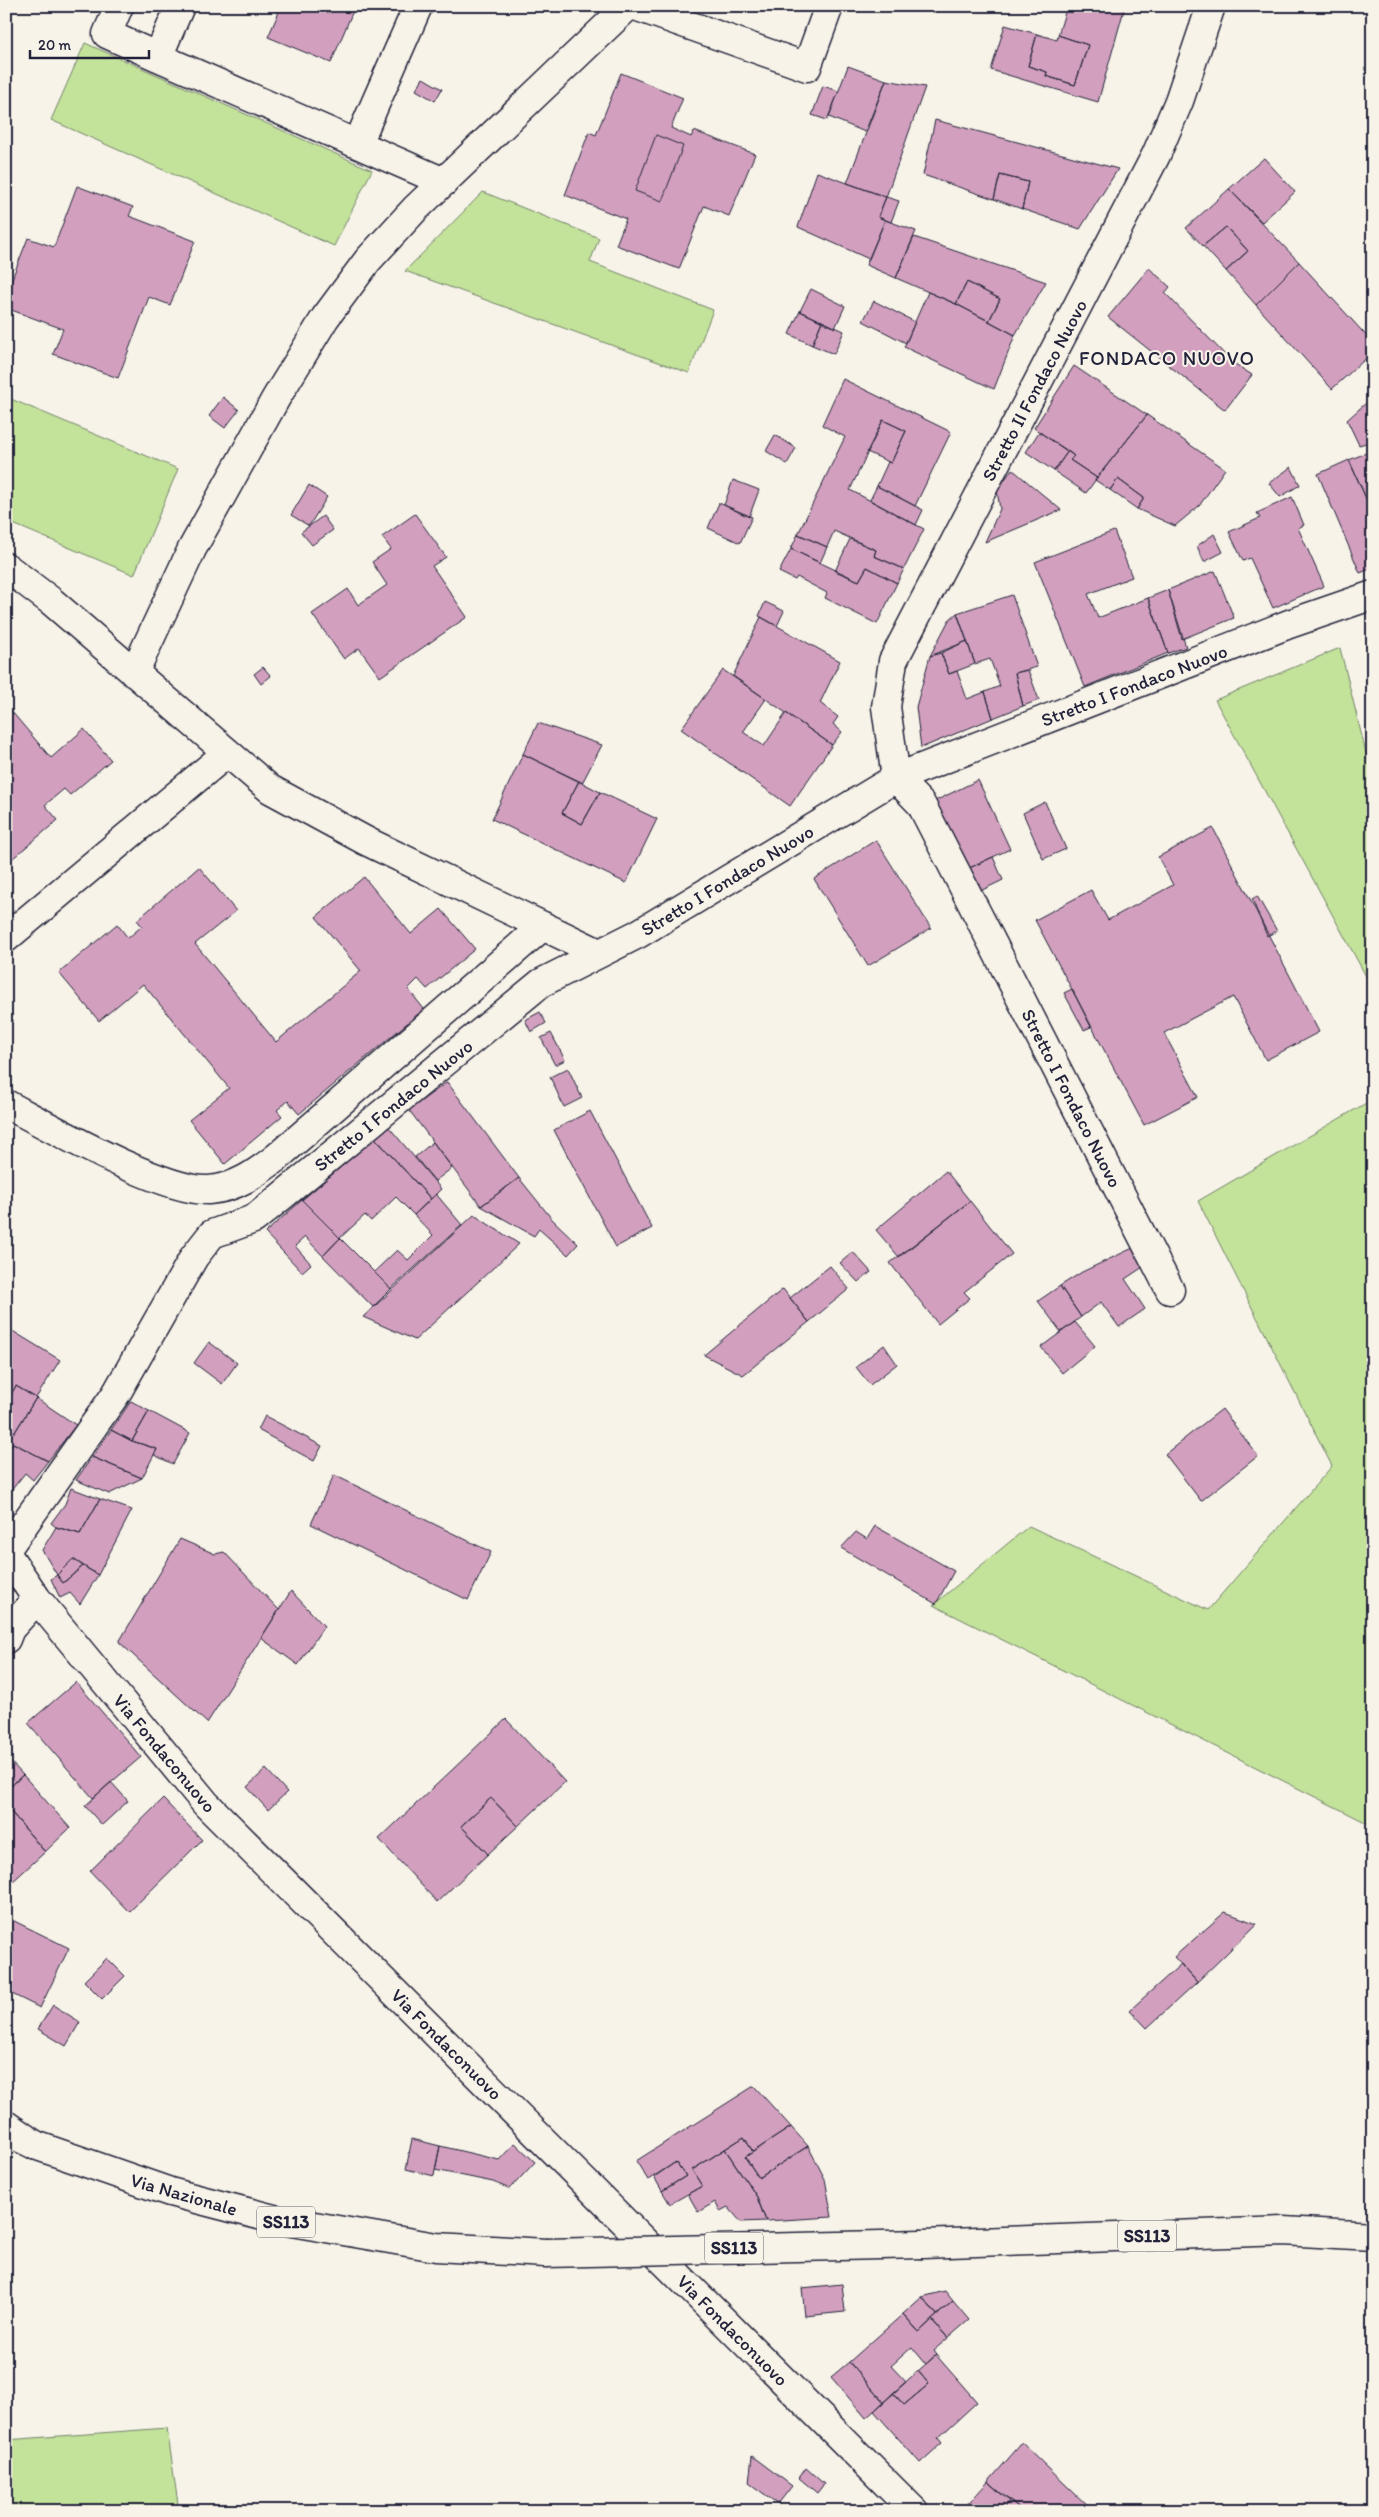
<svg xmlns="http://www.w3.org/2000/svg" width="1379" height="2517" font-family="Itim,sans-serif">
<rect width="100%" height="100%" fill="#f7f3e8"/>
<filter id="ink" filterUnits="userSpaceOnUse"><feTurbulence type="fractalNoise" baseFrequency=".02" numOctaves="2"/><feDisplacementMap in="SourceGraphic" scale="10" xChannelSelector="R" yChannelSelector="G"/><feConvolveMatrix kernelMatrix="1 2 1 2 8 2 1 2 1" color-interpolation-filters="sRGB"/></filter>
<g filter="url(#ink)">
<path fill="#c3e29a" stroke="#72826a" d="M85,43L372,170L334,246L51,120Z
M483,192L599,238L590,262L713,310L689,373L405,271Z
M6,397L178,469L134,575L6,521Z
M1340,648L1373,781V989L1215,700Z
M1373,1099V1826L933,1605L1029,1526L1208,1610L1332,1466L1198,1201Z
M167,2428L179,2511H6V2440Z"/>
<path fill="#d2a0be" stroke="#22223b" d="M266,6H355L331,63L268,37L279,12Z
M362,6H385L381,14Z
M1067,6H1125L1098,102L991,70L1005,25L1037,34L1028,66L1047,72L1046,76L1075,85L1088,45L1058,35Z
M1037,34L1057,40L1058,35L1088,45L1075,85L1046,76L1047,72L1028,66Z
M848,66L886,80L865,132L829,117Z
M621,73L683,98L671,128L691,137L694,131L755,154L729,216L704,206L679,269L616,245L626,219L565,195L589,132L596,135Z
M423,78L442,89L435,101L416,90Z
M886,80L925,87L886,197L847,183Z
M823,86L839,91L827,120L812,115Z
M935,120L1118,169L1080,229L1022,209L1028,182L1000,175L994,199L923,175Z
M656,135L683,146L662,201L635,191Z
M1264,158L1295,192L1262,222L1229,189Z
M817,172L886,197L878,217L885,220L869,259L798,227Z
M1000,175L1028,182L1022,209L994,199Z
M77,186L133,207L129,216L195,241L170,305L149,297L118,378L53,354L63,329L6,308V294L28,238L54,247Z
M1229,189L1299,262L1256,305L1226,271L1248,251L1226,227L1203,246L1186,228Z
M886,197L899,201L891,222L878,217Z
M885,220L916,231L896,278L866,265Z
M1226,227L1248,251L1226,271L1203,246Z
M914,237L1046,282L1015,335L989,321L1000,299L967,282L956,304L896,278Z
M1299,262L1373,343V352L1332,389L1256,305Z
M1149,268L1170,287L1165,293L1232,362L1252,375L1225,410L1108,317Z
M967,282L1000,299L989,321L956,304Z
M811,289L845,306L835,328L800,311Z
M928,292L956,304L1015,335L994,389L904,347Z
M874,301L915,322L906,343L863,321Z
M800,311L822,321L812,345L789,334Z
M822,321L844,331L834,354L812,345Z
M1074,366L1147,415L1097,478L1070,460L1074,456L1034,428Z
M843,379L951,432L915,506L877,486L888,462L891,463L906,431L883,420L850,490L924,529L904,569L874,556L876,550L834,531L827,547L798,534L845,437L822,425Z
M1373,396V422L1366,403Z
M223,397L239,410L225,428L209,416Z
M1366,403L1373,422V441L1359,445L1347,420Z
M1147,415L1225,469L1199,506L1175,526L1137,509L1144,498L1118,479L1110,490L1095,480Z
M883,420L906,431L891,463L867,452Z
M1039,432L1068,451L1054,471L1026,452Z
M775,435L796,448L787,464L766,451Z
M1068,451L1074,456L1070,460L1097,478L1086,493L1054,471Z
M1366,453L1373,470V514L1349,460Z
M1349,460L1373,514V568L1360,573L1318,474Z
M1291,467L1300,485L1280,497L1269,483Z
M1012,469L1061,510L985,542L1000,509L997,491Z
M1118,479L1144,498L1137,509L1110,490Z
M733,480L759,490L749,517L724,505Z
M309,485L327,497L309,526L291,515Z
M877,486L923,510L916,525L870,500Z
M1292,497L1304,525L1298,528L1324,586L1273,608L1250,558L1243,561L1229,532L1260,518L1257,513Z
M719,503L752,517L740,543L708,528Z
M415,514L446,557L432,566L467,617L380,677L359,648L344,659L312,614L348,589L358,605L387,585L372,562L391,549L382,537Z
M323,516L333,530L312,545L301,532Z
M1114,531L1132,577L1088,594L1098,618L1148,598L1168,653L1085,687L1035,562Z
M798,534L827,547L820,563L791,549Z
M1214,534L1223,552L1204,562L1197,546Z
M850,539L876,550L874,556L904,569L897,583L867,567L859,581L835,571Z
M791,549L859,581L867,567L897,583L877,624L825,598L827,593L797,577L795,580L779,572Z
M1215,571L1234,618L1182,639L1168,590Z
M1168,590L1186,647L1168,653L1148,598Z
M1012,595L1037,667L1015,673L1023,706L993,718L985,692L1000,686L990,659L975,664L957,613Z
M765,602L784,611L777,626L759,616Z
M957,613L967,641L930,656L949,620Z
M761,617L840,661L820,703L838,717L833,724L842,732L832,745L733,676Z
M967,641L975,664L949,674L941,653Z
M941,653L949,674L957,671L967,699L985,692L993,718L921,748L916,707L930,656Z
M263,667L271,676L261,684L254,674Z
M723,670L766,699L743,732L764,746L786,713L832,745L790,806L681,729Z
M1028,670L1039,700L1023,706L1015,673Z
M6,705L51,758L84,729L111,760L70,795L64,789L45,805L58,820L6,864Z
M538,723L602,745L582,783L523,754Z
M523,754L579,781L562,813L582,824L600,792L657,819L626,883L492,819Z
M978,780L1010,849L963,871L931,803Z
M579,781L600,792L582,824L562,813Z
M1045,802L1066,849L1043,859L1023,813Z
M1213,828L1319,1032L1266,1060L1233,997L1164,1033L1198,1097L1144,1125L1035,920L1091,890L1108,920L1173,885L1158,857Z
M876,840L931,928L868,966L814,879Z
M993,857L1003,880L974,894L963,871Z
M199,867L236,911L195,944L276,1042L361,971L316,917L364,877L411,934L441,909L475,949L427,989L418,979L408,989L424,1009L299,1114L288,1101L277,1110L282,1116L225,1164L189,1120L229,1088L143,984L99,1021L59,973L117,924L128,938L142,926L137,920Z
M1257,896L1277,931L1267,936L1252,899Z
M1072,989L1091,1027L1084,1030L1064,993Z
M540,1012L546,1023L531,1032L525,1020Z
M551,1033L565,1060L555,1065L541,1038Z
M568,1068L582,1098L564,1107L550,1077Z
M447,1082L519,1178L481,1206L409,1110Z
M590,1111L652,1228L616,1247L554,1130Z
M388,1126L441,1189L431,1199L375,1138Z
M375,1138L431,1199L414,1215L396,1197L371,1221L365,1215L340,1238L302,1200Z
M433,1142L452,1168L435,1181L415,1157Z
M946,1171L970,1201L899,1257L876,1230Z
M519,1178L552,1219L578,1244L568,1255L539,1229L534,1236L481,1206Z
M436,1194L462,1225L391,1289L374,1272L397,1250L408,1260L433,1235L414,1215Z
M302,1200L340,1238L323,1256L305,1237L295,1246L311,1264L302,1272L265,1233Z
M970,1201L1012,1254L964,1292L970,1298L938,1324L890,1263Z
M474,1215L519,1244L415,1340L363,1317Z
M340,1238L391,1289L373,1307L323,1256Z
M1135,1247L1146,1265L1125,1279L1145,1309L1119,1327L1101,1302L1081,1317L1060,1286L1082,1272Z
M853,1252L871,1272L858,1282L840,1263Z
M830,1266L849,1289L809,1322L790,1298Z
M1060,1286L1081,1317L1061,1332L1038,1301Z
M783,1289L809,1322L743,1375L704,1355Z
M1075,1322L1095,1346L1062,1373L1041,1347Z
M6,1327L60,1360L36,1398L16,1386L6,1402Z
M209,1342L237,1363L222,1384L194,1363Z
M884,1345L897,1364L870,1385L856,1367Z
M16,1386L36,1398L15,1432L6,1426V1402Z
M36,1398L76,1425L48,1461L13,1443L6,1453V1426L15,1432Z
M131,1401L149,1411L132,1441L111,1430Z
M1222,1409L1258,1456L1201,1501L1165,1454Z
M149,1411L190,1433L173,1464L154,1455L157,1449L132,1441Z
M265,1416L322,1446L314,1461L258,1430Z
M111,1430L132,1441L157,1449L142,1478L92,1457Z
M13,1443L48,1461L33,1480L25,1473L6,1497V1453Z
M92,1457L142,1478L109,1494L76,1480Z
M334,1475L491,1552L468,1600L311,1524Z
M71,1488L100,1499L80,1534L56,1527L51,1523L65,1504Z
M100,1499L132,1510L98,1575L73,1559L57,1575L42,1550L56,1527L80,1534Z
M875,1526L954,1571L936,1604L841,1548L856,1532L867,1539Z
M180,1539L215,1554L224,1552L279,1610L207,1723L119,1642Z
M73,1559L83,1566L63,1583L57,1575Z
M83,1566L98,1575L80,1604L70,1593L60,1598L51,1579L57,1575L63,1583Z
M291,1591L324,1626L298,1665L261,1638Z
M76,1682L141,1757L93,1798L28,1723Z
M506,1719L565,1782L518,1826L491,1798L461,1826L488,1854L437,1902L379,1839Z
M6,1757L23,1775L12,1785L6,1782Z
M266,1769L287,1792L268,1810L247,1787Z
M23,1775L70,1828L45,1852L6,1806V1782L12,1785Z
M111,1782L128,1801L102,1825L85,1806Z
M491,1798L518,1826L488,1854L461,1826Z
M163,1799L202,1840L129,1912L90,1871Z
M6,1806L45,1852L11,1883L6,1878Z
M1225,1912L1257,1924L1197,1982L1174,1957Z
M6,1917L69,1948L40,2008L6,1991Z
M107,1958L125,1976L102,1999L84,1981Z
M1181,1964L1197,1982L1147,2028L1130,2010Z
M53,2005L80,2022L66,2046L38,2029Z
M754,2086L791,2127L753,2152L744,2137L692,2170L702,2186L670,2204L662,2191L686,2176L676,2162L648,2180L636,2161Z
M791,2127L808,2146L759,2178L745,2157Z
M744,2137L753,2152L745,2157L759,2178L808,2146L825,2179L832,2217L766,2221L757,2197L725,2149Z
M412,2139L440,2146L434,2176L406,2169Z
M515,2143L535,2162L510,2189L493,2182L435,2170L440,2146L499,2160Z
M725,2149L757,2197L766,2221L741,2222L728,2207L720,2211L715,2202L698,2212L688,2194L702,2186L692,2170Z
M676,2162L686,2176L662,2191L654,2177Z
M842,2284L845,2312L805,2316L802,2288Z
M945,2291L953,2301L937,2315L922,2297Z
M922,2297L937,2315L919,2332L903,2314Z
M953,2301L969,2320L948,2338L932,2320Z
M903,2314L919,2332L932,2320L948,2338L933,2351L936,2355L926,2364L912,2347L891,2366L906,2382L884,2402L849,2362Z
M936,2355L977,2402L938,2438L942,2443L920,2463L874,2411L893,2393L904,2405L929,2384L918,2371Z
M849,2362L884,2402L866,2418L831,2377Z
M918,2371L929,2384L904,2405L893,2393Z
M1022,2443L1093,2511H1022L988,2482Z
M752,2456L792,2486L778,2504L749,2483Z
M806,2468L824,2484L817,2493L799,2478Z
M988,2482L1009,2501L1001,2511H961Z
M1009,2501L1022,2511H1001Z"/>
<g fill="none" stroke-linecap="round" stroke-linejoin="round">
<defs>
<path id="minor" d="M119,6L107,34L158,57
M180,6L158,57L444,182
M635,6L807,67L829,6
M358,143L418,6
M6,567L51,601L270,789L366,841L599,953
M134,673L192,549L276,398L325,318L368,260L415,209L628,6
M896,778L886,707L893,661L1156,155L1179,101L1211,6
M896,778L921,804L1170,1290
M6,938L227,753
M6,1104C50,1127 163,1192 209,1190C236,1188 257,1173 277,1157L543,926
M6,1550L116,1394L194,1257L212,1234L254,1219L541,983L638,934L896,778L1289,624L1373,595
M6,1553L37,1599L206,1804L914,2511
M6,1639L10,1629L37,1599"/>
<path id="major" d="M14,2135L35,2145L170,2192L274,2219L436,2247L546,2253
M922,2244L1283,2231L1373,2236"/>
<path id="highway" d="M6,2125L35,2145"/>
</defs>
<use href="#minor" stroke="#22223b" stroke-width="31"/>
<use href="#major" stroke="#22223b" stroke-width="31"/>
<use href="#highway" stroke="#22223b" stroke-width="31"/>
<use href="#minor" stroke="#f7f3e8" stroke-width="28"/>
<use href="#major" stroke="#f7f3e8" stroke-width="28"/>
<use href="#highway" stroke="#f7f3e8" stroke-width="28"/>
<defs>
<path id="major-bridge" d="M546,2253L922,2244"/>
</defs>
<use href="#major-bridge" stroke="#22223b" stroke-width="31" stroke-linecap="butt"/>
<use href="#major-bridge" stroke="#f7f3e8" stroke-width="28"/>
</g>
</g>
<g text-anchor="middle" stroke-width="4" stroke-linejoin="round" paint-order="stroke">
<g fill="#f7f3e8" stroke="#62616f" stroke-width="1">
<rect x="257" y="2206.5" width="58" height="31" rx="4"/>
<rect x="1118" y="2220.5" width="58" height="31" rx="4"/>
<rect x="705" y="2232.5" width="58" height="31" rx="4"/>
</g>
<g font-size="18" font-weight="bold" fill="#22223b">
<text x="286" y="2228">SS113</text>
<text x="1147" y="2242">SS113</text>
<text x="734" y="2254">SS113</text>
</g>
<g font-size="19" fill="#22223b" stroke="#f7f3e8">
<text transform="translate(1034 390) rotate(-62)" y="7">Stretto II Fondaco Nuovo</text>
<text transform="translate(1134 685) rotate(-21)" y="7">Stretto I Fondaco Nuovo</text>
<text transform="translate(727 880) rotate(-31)" y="7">Stretto I Fondaco Nuovo</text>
<text transform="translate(1072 1098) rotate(63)" y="7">Stretto I Fondaco Nuovo</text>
<text transform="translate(393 1105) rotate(-39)" y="7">Stretto I Fondaco Nuovo</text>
<text transform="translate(165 1753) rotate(50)" y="7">Via Fondaconuovo</text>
<text transform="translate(447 2044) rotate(45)" y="7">Via Fondaconuovo</text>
<text transform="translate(184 2194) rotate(16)" y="7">Via Nazionale</text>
<text transform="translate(733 2330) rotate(45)" y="7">Via Fondaconuovo</text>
</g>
<g font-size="20" letter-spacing="1" fill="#22223b" stroke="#f7f3e8">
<text x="1167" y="365">FONDACO NUOVO</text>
</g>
</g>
<rect width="1379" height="2517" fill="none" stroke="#f7f3e8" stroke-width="25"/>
<rect x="12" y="12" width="1354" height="2492" fill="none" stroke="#22223b" stroke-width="2" filter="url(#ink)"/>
<path d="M30 50v8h119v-8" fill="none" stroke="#22223b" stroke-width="2.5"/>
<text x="38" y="50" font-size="15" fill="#22223b" stroke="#f7f3e8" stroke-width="4" paint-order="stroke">20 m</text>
</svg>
